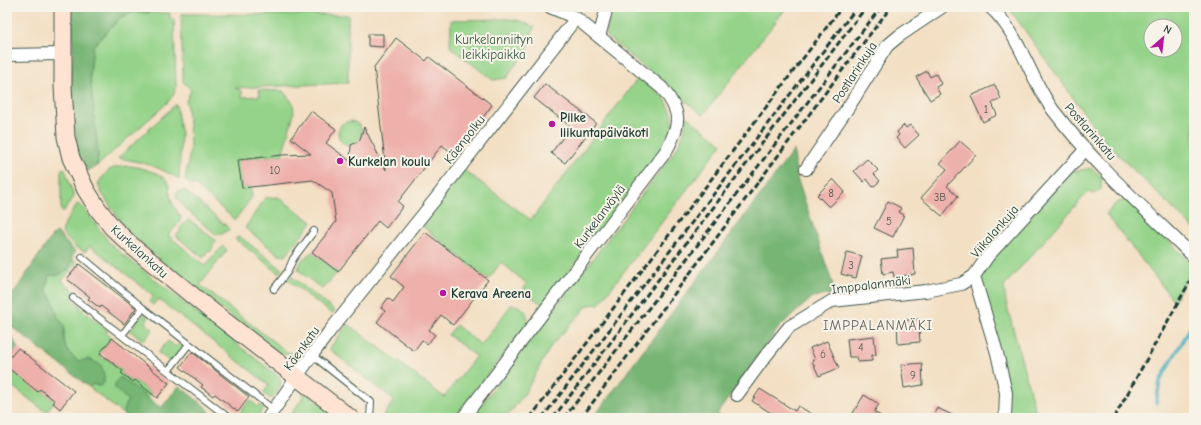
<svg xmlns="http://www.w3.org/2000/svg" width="1201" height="425" font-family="'Comic Neue',sans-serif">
<rect width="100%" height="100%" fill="#f7f3e8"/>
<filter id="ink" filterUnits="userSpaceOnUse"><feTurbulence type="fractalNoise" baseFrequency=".025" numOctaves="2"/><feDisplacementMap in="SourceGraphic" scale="8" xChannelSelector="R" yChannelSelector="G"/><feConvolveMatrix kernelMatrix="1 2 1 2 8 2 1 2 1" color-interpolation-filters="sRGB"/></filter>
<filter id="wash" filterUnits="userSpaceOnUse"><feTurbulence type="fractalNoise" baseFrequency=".012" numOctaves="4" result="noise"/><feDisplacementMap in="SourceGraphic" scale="16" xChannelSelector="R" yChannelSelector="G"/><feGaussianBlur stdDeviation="0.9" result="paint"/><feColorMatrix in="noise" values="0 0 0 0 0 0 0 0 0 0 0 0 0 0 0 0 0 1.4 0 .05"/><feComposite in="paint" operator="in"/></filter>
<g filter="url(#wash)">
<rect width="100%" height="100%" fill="#f3dfc3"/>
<path fill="#94d389" stroke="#5a885e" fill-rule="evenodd" d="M611,7H787L703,115L606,36Z
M1008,7H1194V229L1105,142ZM1151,26H1175V50H1151Z
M135,12L170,13V20L174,19L176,86L174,94L168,102L97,166L98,154L90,75L93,46L121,17Z
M181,14L348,15V83L235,88L242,91V97L260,96L259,90L283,91L293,103L294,113L282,155L238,160L242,188L251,187L252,197L235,220L194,184L192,186L185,180L190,150L189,124L186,101L191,90L183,82Z
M509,19L521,21L534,27L527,52L512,69L507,78L493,80L450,47L451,20Z
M638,78L664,97L673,115L671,134L663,149L543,305L523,290L527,284L501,262L488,280L420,224L464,170L531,220Z
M176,104L181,134L179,179C158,166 142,162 118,158Z
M686,116L722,144L599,304L588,305L551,346L525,393L506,418H471L670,158C680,143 686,134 686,116Z
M338 133a12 12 0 1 1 24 0a12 12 0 1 1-24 0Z
M131,166C141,168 166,173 169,185C170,188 169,191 170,194C171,203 176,210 181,217L180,222L168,235L205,266L223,246L227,250L200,285L287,352L299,354L301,352L302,353L300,356L294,357L285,353L283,356C227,313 169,271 118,222L119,219L101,192L98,184C109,167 111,167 131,166Z
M63,168L65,169L74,197L63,212L61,211V170Z
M1091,168L1102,177L1101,189L1094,194L1088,192L1004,286L1006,302L1037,418H1009L981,293V278L989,263L1072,170L1077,171Z
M184,190L230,229L222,234L217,235L185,209L176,197L178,192Z
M278,197L312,222L286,256L279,255L245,228L265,198Z
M1125,200L1137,207L1193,266L1174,301L1106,214L1116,203Z
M77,204L83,207L108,241L123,255L279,377C284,386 277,392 271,399L263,393L269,385L158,299L153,305L149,302L154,296L90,246L85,252L78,248L77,249L62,233L65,223Z
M189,219L216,241L212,246L214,248L210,252L208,251L203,258L176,236L181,229L180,228Z
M239,236L282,269L279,273L235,239Z
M312,252L338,272L322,289L298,270C299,261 305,257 312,252Z
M72,259L77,262L62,281L77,293L72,299L81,306L80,308L108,330L106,333L112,338L99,355L104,360L106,358L123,371L121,373L133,382L135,380L151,393L148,398L120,377L128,400L125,405L124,415L89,387L92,384L100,386L78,361L67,351L64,340V325L58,318L54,304L46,289L49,275L57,276L72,263Z
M291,276L335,311L332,314L288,280Z
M511,305C523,305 528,312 528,323L454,418H382L394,400L329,349L348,324L444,397L476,356L448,335L456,325L481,345Z
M143,313L149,318L145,323L153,329L144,341L130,331Z
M168,341L176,347L180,342L185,346L172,363L158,353Z
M7,367L38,391L40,389L55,401L46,412L7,382Z
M303,393H306L341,418H305L302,416L296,418L291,414L302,399Z
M250,400L258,407L260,405L264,408L257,418H240L237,416Z"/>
<path fill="#77b575" stroke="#4b7954" d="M72,7H148V13L135,12L121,17L93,46L90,75L98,154L97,166L86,171L77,151L70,87L73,52Z
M794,150L796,175L836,294L813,297L780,326L717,414L724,418H593Z
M57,232L75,252C72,255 73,257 72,261C69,273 60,276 49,275L46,289L54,304L58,318L64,325C64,345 63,348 78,361L89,359L101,365L104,376V383L100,386L93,384L89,387L7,323V303L52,236Z
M7,329L18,348L7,361Z
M120,377L161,408L179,386L206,407L214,418H178L173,414L171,418H164L153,415L152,418H128L124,415L125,405L128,400L115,389V384Z"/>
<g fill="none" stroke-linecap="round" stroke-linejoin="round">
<path stroke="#40adbe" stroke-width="3.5" d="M1156,403L1160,381L1194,321"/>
</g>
<g id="blocks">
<path fill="#eeb0ab" d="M368,34H383V47L368,46Z
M396,38L426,61L429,57L492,105L455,155L442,145L398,202L403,206L386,228L378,221L338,272L312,252L336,222L332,193L313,180L242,188L238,160L282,155L311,154L291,138L311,111L336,129L326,143L350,161L351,145L357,142L360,139L364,127L386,170L374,67Z
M927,71L930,77L936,74L941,84L936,87L940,94L930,100L916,77Z
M545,84L596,123L565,163L551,153L571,127L534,98Z
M995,85L1001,99L992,103L997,115L983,122L971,96Z
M904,125L906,128L910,125L919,135L905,148L896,138L899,135L897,132Z
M960,141L976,155L947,186L958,196L942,216L921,198L947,169L940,163Z
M867,159L878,170L874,174L880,181L873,187L867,179L864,182L854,171Z
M833,179L845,192L829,207L817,195Z
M888,201L901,208L899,212L904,215L893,237L874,228Z
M425,232L488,280L453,325L441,315L429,330L435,335L427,344L422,340L414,351L377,322L385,311L381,308L388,298L393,302L404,287L391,276Z
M913,248L915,274L894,277L893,272L883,274L881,259L898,257L897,250Z
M847,252L862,256L856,278L841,274Z
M79,264L136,308L124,324L101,306L100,308L88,299L90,297L67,279Z
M918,319L920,342L898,344L897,321Z
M874,336L876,355H872V361L858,362L857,357H849L847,339Z
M112,338L169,383L157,398L135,380L133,382L121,373L123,371L100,353Z
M827,341L839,368L819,376L812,361L815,359L810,348Z
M18,348L74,391L60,409L53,403L55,401L40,389L38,392L7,367V361Z
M192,352L249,397L238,412L215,394L213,396L201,387L203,385L180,367Z
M922,363L923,385L904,388L901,365Z
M760,389L795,411L798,406L819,418H779L752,401Z
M864,395L879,404L874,412L884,418H850Z
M937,408L959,418H932Z"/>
</g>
</g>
<g filter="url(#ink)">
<use href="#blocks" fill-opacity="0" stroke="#3f5549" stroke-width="1"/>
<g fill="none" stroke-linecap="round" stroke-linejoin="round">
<defs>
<path id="lane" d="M82,257L143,308L274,410
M274,289L288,271L293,259L314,231
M73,298L229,418
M122,335L143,308
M312,355L371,402L370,418
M168,371L189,344"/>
<path id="street" d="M990,7C1019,32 1030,79 1053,110C1094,164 1146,210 1194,257
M599,37L607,7
M7,55L63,54
M806,169L851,103L887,46L899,36L942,7
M737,395L764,358L789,327L832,301L926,291L961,284L974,276
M268,418L312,355L329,332L437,197L576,18
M463,418L666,151C681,123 682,113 662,88L576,18L550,7
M1005,418L1006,393L997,353L974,276L988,256L1085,150"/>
<path id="secondary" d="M63,7V86L66,137L71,158L86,190L98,209L112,227L133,247L209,309L350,418"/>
</defs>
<use href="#lane" stroke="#3f5549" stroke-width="8"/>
<use href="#street" stroke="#3f5549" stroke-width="14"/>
<use href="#secondary" stroke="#3f5549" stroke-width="19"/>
<use href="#lane" stroke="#fff" stroke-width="6"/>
<use href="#street" stroke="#fff" stroke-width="12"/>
<use href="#secondary" stroke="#fee3d2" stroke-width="17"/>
<path stroke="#1f3d34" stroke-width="3" stroke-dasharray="6 3" stroke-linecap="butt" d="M530,418L842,7
M542,418L857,7
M553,418L866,7
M564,418L881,7
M581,418L844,68L891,7
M1114,418L1194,274"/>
</g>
</g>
<g fill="#b5179e" stroke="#f7f3e8" stroke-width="1.5">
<circle cx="552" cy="124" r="4"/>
<circle cx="340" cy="161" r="4"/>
<circle cx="443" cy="293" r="4"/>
</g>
<g text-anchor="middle" stroke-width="4" stroke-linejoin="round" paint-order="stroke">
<g font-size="11" fill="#535a52">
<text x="986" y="113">1</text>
<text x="275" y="174">10</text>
<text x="831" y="197">8</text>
<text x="940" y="201">3B</text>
<text x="889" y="225">5</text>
<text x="851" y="269">3</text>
<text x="861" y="351">4</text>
<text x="823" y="358">6</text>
<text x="913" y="379">9</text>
</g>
<g font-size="13" fill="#365b45" stroke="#f7f3e8">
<text x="494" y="44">Kurkelanniityn<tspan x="494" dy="15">leikkipaikka</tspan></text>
</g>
<g font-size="13" fill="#1f3d34" stroke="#f7f3e8">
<text transform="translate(854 72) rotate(-57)" y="5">Postlarinkuja</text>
<text transform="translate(1091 131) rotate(49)" y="5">Postlarinkatu</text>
<text transform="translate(464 139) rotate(-52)" y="5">Käenpolku</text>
<text transform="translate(599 216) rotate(-53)" y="5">Kurkelanväylä</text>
<text transform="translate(994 231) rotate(-49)" y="5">Viikalankuja</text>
<text transform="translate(140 251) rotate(42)" y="5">Kurkelankatu</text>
<text transform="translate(871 284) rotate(-7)" y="5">Imppalanmäki</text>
<text transform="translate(301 348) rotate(-54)" y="5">Käenkatu</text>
</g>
<g font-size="13" font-weight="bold" fill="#1f3d34" stroke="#f7f3e8" text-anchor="start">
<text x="560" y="122">Pilke<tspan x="560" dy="15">liikuntapäiväkoti</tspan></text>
<text x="348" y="166">Kurkelan koulu</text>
<text x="451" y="298">Kerava Areena</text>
</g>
<g font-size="14" letter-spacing="1" fill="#67655e" stroke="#f7f3e8">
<text x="878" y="330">IMPPALANMÄKI</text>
</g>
</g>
<rect width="1201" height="425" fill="none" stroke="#f7f3e8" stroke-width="24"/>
<g transform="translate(1163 38) rotate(28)"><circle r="19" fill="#f7f3e8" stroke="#a1aaa0"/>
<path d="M0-3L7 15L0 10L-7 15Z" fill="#b5179e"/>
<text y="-6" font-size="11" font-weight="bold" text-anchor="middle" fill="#1f3d34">N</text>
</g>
</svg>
